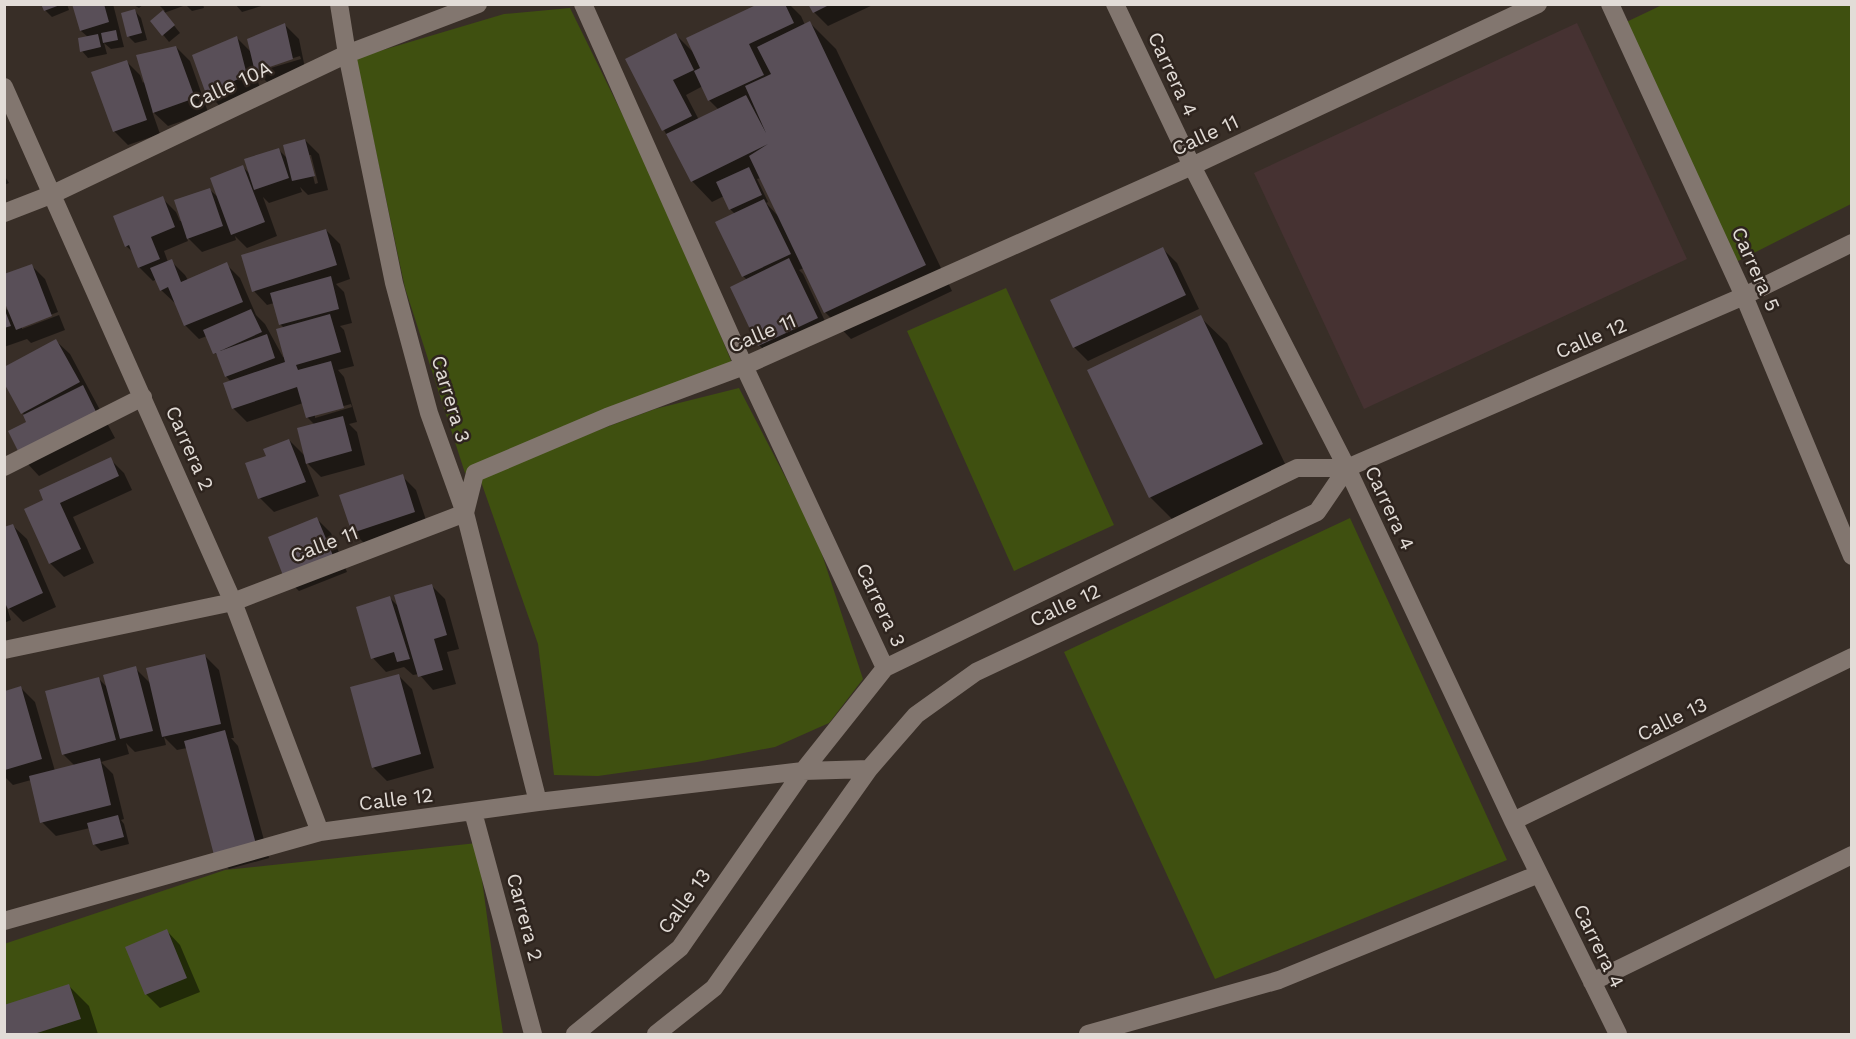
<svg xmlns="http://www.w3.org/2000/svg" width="1856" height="1039" font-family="'Work Sans',sans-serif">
<rect width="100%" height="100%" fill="#382e27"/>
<path fill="#463232" d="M1577,23L1687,259L1364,409L1254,173Z"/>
<path fill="#3f5010" d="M1662,5H1851V204L1736,262L1620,25Z
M570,8L664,199L732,363L465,473L405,288L356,58L504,14Z
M1006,288L1114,525L1014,571L907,331Z
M739,388L816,536L863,679L829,723L775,747L697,762L598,776L554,775L538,644L479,476L572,440L655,409Z
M1350,518L1507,860L1215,979L1064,652Z
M477,843L503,1034H5L4,944L225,870Z"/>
<path fill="#0007" fill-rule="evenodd" d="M43,4H67L69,10L52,17L45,10Z
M73,4H113L124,47L111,49L104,43L107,54L88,58L82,51L88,37L81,31Z
M132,4H144L139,8Z
M158,4H203L204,8L192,11L186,5L164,13L180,33L169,42L152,21L165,11Z
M235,4H268L242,12Z
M762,4H789L801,16L805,25L810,23L836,49L952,291L851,339L825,312L804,268L799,270L803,274L830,332L773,359L759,345L747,280L743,276L735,214L730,209L724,196L712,202L692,181L664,130L676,35L695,54ZM703,86L709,100L719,110L699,120L686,95ZM761,178L778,216L766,203L768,202L757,179Z
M810,4H875L828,26L814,12Z
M135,11L141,18L147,40L135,43L129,37Z
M285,25L299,39L306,73L270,85L255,70L260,89L221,107L208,94L194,55L237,38L252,53ZM300,56L301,59L264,70V67Z
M176,47L190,61L208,112L168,126L152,111L160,134L128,145L114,131L126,61L140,75L143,83Z
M305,140L319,154L328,190L308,195L300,187L302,192L269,203L263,197L277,236L247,248L235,236L236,240L202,252L186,236L188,241L164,251L168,262L171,261L185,275L188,280L226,264L240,278L256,315L265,324L283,357H285L284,328L280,324L274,303L267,305L254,291L326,230L340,244L350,279L336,284L344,292L352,323L340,326L344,330L354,366L338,370L344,377L357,422L349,424L357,432L365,465L321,477L305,461L319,496L274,512L260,498L247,464L268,457L289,440L306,457L315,425L308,418L303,403L247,422L233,408L231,382L226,376L219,357L215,353L207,336L199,339L185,325L176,304L161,290L157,279L153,281L139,267L134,253L126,246L162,198L176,212L180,221H182L210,190L220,199L243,167L250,174L278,149L288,159ZM308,155H311L318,183L315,184ZM351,404L352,407L315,418V414Z
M4,175L9,183L4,185Z
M1163,249L1177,263L1199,309L1088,361L1074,347Z
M31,265L45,279L58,312L22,326V329L59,315L65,330L31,343L27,339L4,347V307L11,313Z
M1200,317L1227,343L1288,470L1177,524L1150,497Z
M56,341L70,354L115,438L39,476L26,462L28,423L23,413Z
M110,459L124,473L132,490L73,517L94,563L64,577L50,563L45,501Z
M402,476L416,490L428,526L367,546L353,532Z
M317,519L331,533L347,572L299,591L285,577Z
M13,526L27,539L56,607L23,622L6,605L11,620L4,623V529Z
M431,585L445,599L459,649L447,652L456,684L433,690L419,674L413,675L404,667L386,672L373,658L390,598L399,607Z
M205,656L219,670L234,738H231L238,746L269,858L229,869L215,855L187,748L177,750L164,737L166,745L135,752L126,743L129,754L101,762L113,774L124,819L121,820L124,824L129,844L101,851L94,844L90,828L56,836L42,822L31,780L13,785L4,776V693L21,688L35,702L55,771L75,766L63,754L98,678L108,688L135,668L151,684Z
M398,675L412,689L434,768L387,781L373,767Z
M167,931L180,945L200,992L160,1008L146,994Z
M69,986L89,1006L98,1034H4V1007Z"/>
<path fill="#594f58" d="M41,4H60V5L44,11Z
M72,4H104L109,22L80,31Z
M758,4H785L794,23L749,44L764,75L708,101L694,71L700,68L686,38Z
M808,4H831L813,13Z
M135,9L142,33L127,37L121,13Z
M163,10L175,25L162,36L150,21Z
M810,21L926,265L824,313L749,156L768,144L691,182L666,134L746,95L766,133L745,86L771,74L757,47Z
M285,23L293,59L255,72L247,39Z
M116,30L118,40L103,43L101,33Z
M676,33L694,70L673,80L692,116L662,131L625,59Z
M98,34L101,47L80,52L78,38Z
M237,36L247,75L206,94L192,55Z
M176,46L195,98L153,113L136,55Z
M127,60L147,120L113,132L91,72Z
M305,139L315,176L292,181L283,145Z
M279,148L289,178L254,190L244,159Z
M243,165L265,222L231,235L210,178Z
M749,167L762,195L729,210L716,182Z
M210,188L223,226L187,239L174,200Z
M163,196L175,227L151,237L160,259L138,268L129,245L125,247L113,216Z
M764,199L791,254L742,277L715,222Z
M326,229L337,265L252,292L241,255Z
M1163,247L1186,295L1073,348L1050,300Z
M789,258L818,318L758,346L730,287Z
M172,259L181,282L227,262L243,302L184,326L168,287L160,291L150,268Z
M32,264L52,316L16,330L4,301V274Z
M331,276L339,309L279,325L270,293Z
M4,308L11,326L4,328Z
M251,309L262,332L220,351L267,334L275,358L225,377L216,353L213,354L203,330Z
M330,314L341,352L296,365L298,370L331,361L344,408L306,418L297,387L232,409L223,383L285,362L276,329Z
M1201,315L1263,444L1149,498L1087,370Z
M56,339L80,382L21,414L4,383V367Z
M83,385L102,424L24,463L8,431L26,422L23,415Z
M343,416L352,451L306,464L297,428Z
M289,439L306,482L258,499L245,463L266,456L263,449Z
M111,457L119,476L60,503L81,549L49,564L24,509L43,500L39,490Z
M403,474L415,512L352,533L339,495Z
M317,517L334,558L284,578L268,537Z
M13,524L43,593L8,609L4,601V527Z
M432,584L447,635L434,639L443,670L418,677L394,595Z
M390,596L410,659L397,662L394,652L371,659L356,607Z
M205,654L221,724L162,737L146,668Z
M136,666L153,731L120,739L103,675Z
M399,674L421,754L372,768L350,687Z
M99,677L116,740L62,755L45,691Z
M21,686L42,759L5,770V691Z
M225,730L256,844L214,855L184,741Z
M100,758L111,805L40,823L29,776Z
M118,815L124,837L93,845L87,823Z
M167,929L187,978L145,995L125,947Z
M69,984L81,1019L34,1034H4V1005Z"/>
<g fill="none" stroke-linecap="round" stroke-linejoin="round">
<path stroke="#82766f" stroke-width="18" d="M339,4L347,54L394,283L429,413L465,513L538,802
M583,4L744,366L885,668
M1115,4L1192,166L1347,468L1513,821L1618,1034
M1610,4L1744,296L1852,556
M4,87L233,602L320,832
M4,213L53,194L347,54L478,4
M4,467L143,397
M4,650L233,602L465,513L475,473L607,417L744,366L1192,166L1538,4
M473,812L533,1034
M1513,821L1852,657
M4,921L320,832L538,802L803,771L869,769
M1592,982L1852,855
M575,1034L680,948L803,771L885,668L1297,468H1347L1744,296L1852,243
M656,1034L714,988L869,769L916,715L976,672L1317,512L1347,468
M1088,1034L1279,980L1539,874"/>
</g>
<g text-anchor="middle" stroke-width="5" stroke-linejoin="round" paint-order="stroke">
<g font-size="20" fill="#e2dcd7" stroke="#2e241e">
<text transform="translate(1173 74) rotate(65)" y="7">Carrera 4</text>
<text transform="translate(230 85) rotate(-25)" y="7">Calle 10A</text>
<text transform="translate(1205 135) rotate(-25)" y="7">Calle 11</text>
<text transform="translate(1756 269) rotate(66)" y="7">Carrera 5</text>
<text transform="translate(762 333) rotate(-23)" y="7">Calle 11</text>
<text transform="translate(1591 338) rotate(-23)" y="7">Calle 12</text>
<text transform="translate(451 399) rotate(73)" y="7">Carrera 3</text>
<text transform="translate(190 448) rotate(66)" y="7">Carrera 2</text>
<text transform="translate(1390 508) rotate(65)" y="7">Carrera 4</text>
<text transform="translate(324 544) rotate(-21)" y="7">Calle 11</text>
<text transform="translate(881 605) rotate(65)" y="7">Carrera 3</text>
<text transform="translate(1065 605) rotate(-25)" y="7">Calle 12</text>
<text transform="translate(1672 719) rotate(-26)" y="7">Calle 13</text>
<text transform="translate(396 799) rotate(-7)" y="7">Calle 12</text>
<text transform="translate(684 901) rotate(-54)" y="7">Calle 13</text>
<text transform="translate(525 917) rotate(75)" y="7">Carrera 2</text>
<text transform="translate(1599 946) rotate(64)" y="7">Carrera 4</text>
</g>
</g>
<rect width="1856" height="1039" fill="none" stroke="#e2dcd7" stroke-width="12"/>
</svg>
